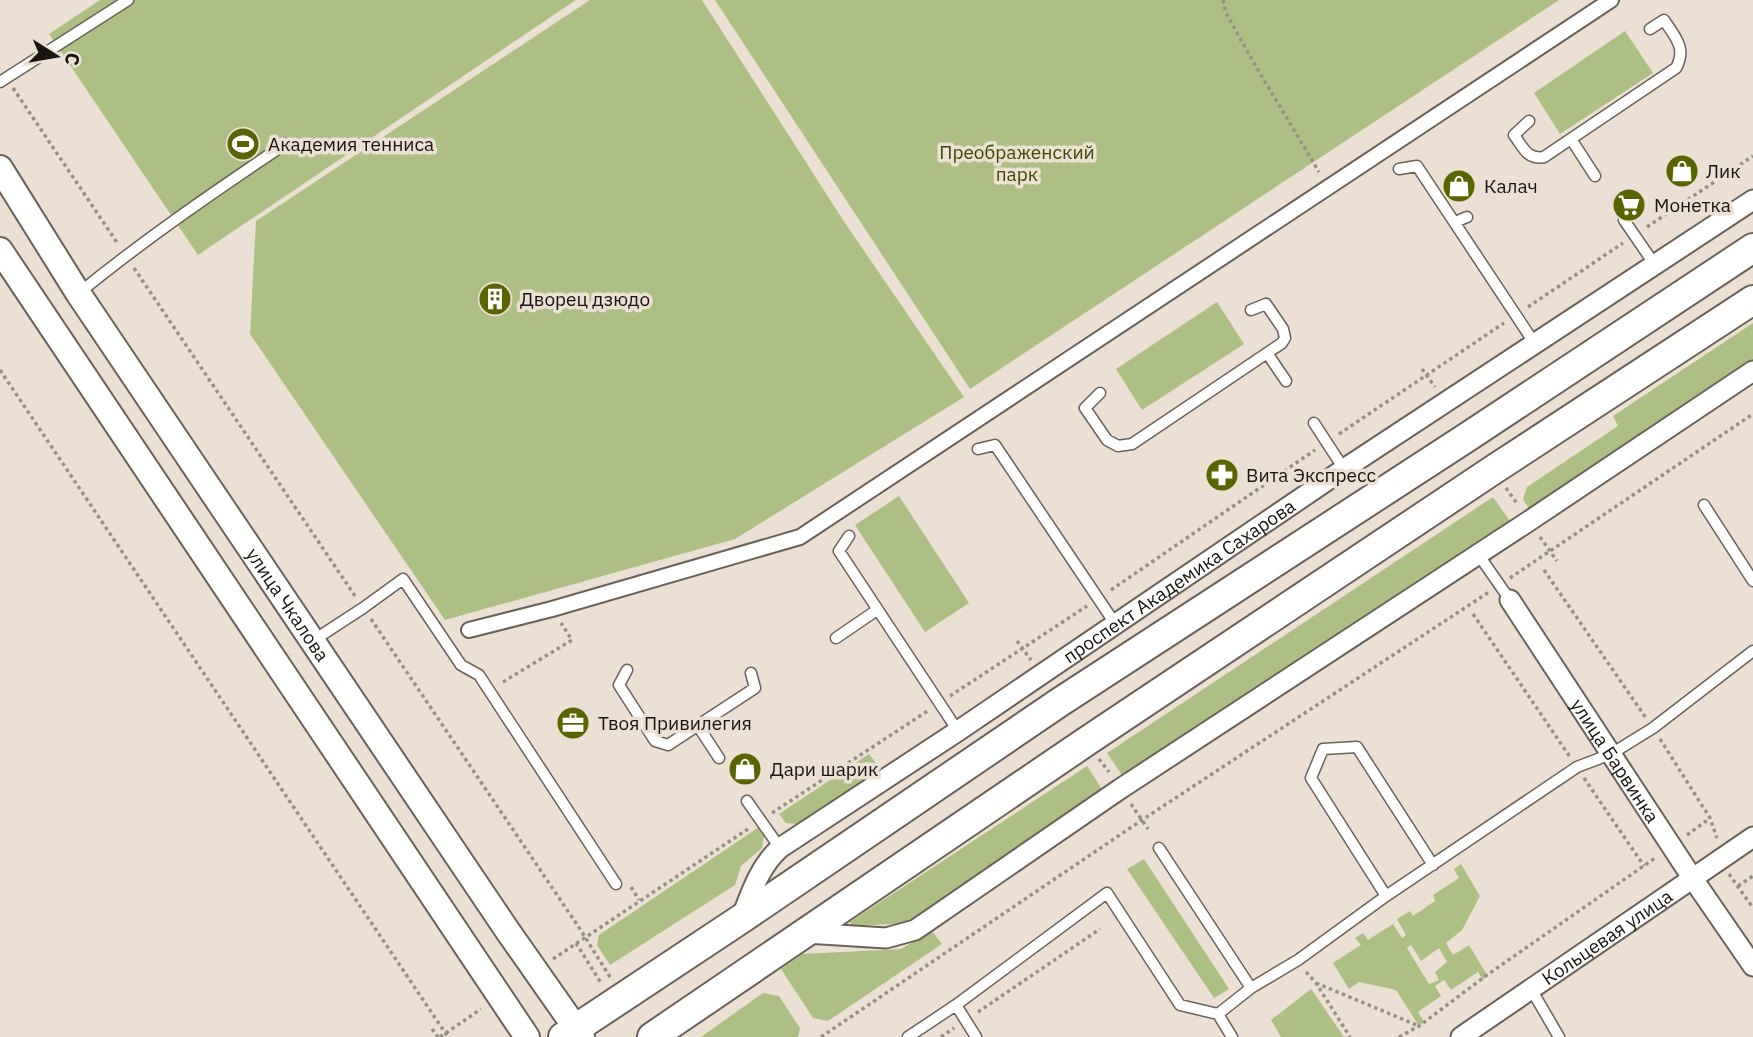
<svg xmlns="http://www.w3.org/2000/svg" width="1753" height="1037" font-family="'IBM Plex Sans',sans-serif">
<rect width="100%" height="100%" fill="#ebe0d3"/>
<path fill="#aebf85" fill-rule="evenodd" d="M100,0H576L198,255L49,34Z
M590,0H702L843,220L964,397L735,539L445,620L250,334L256,221Z
M715,0H1559L970,389Z
M1625,31L1653,73L1560,134L1534,93Z
M1217,302L1244,344L1142,410L1116,369Z
M1753,323V360L1529,509L1523,499L1527,487L1618,426L1613,416Z
M899,496L969,603L925,632L855,525Z
M1493,497L1510,521L1124,778L1107,753Z
M869,754L882,771L798,824L786,823L779,814Z
M1087,766L1102,789L909,920L894,924L852,926L850,922Z
M759,827L764,836L762,848L741,866L735,885L610,965L597,945L599,935Z
M1144,859L1229,989L1214,998L1127,869Z
M1461,864L1480,896L1462,930L1446,943L1453,955L1469,945L1487,975L1483,980L1478,972L1451,990L1444,980L1435,986L1441,996L1418,1012L1424,1022L1419,1026L1396,990L1359,982L1349,989L1333,963L1361,945L1355,938L1363,933L1368,940L1393,924L1402,938L1406,935L1397,919L1410,911L1413,916L1435,901L1433,895L1459,878L1454,869ZM1411,945L1421,961L1439,948L1447,962L1435,972L1439,980L1429,984L1407,948Z
M932,931L942,944L828,1021L813,1018L781,969L803,954L901,949Z
M1311,989L1316,996L1344,1037H1281L1271,1020Z
M763,993L779,996L800,1028L798,1037H701Z"/>
<g fill="none" stroke-linecap="round" stroke-linejoin="round">
<defs>
<path id="service" d="M0,82L128,0
M1529,121L1514,135C1523,147 1527,160 1544,157L1676,68C1687,48 1675,37 1664,20L1650,29
M1571,139L1595,176
M1399,169L1417,166L1535,344
M1624,220L1655,265
M1455,222L1467,217
M79,293C145,239 214,192 285,144
M1267,353L1286,381
M1100,393L1085,408L1107,440L1118,446L1132,444L1282,343L1285,338L1283,329L1266,304L1251,310
M1314,423L1344,469
M978,449L995,445L1116,625
M1704,505L1753,581
M849,536L839,551L958,731
M1478,554L1510,600
M836,638L877,610
M314,640L363,608L403,579L461,665L479,675L616,884
M627,670L619,685L655,741L668,745L755,688L751,673
M698,726L719,758
M747,801L780,848
M1159,848L1251,988
M1386,896L1311,778L1323,749L1357,747L1433,865
M1531,989L1559,1037
M956,1005L976,1037
M908,1037L956,1005L1107,893L1180,1005L1218,1014
M1232,1037L1218,1014L1251,988L1298,960L1386,896L1577,767L1611,754L1653,728L1753,651"/>
<path id="pedestrian" d="M469,630L552,609L800,537L1611,0"/>
<g id="minor">
<path id="s1" d="M1510,600L1693,879L1753,966"/>
<path id="s2" d="M741,919C751,893 759,867 780,848L958,731L1344,469L1753,200"/>
<path d="M806,933L886,938L915,930L1120,789L1529,521L1753,371"/>
<path id="s3" d="M1461,1037L1753,837"/>
</g>
<g id="tertiary">
<path id="s4" d="M0,168L78,293L507,930L582,1037"/>
<path d="M0,250L527,1037"/>
</g>
<path id="secondary" d="M563,1037L741,919L1060,702L1469,436L1753,248
M652,1037L1087,741L1493,470L1753,300"/>
</defs>
<use href="#service" stroke="#6b6257" stroke-width="13"/>
<use href="#pedestrian" stroke="#6b6257" stroke-width="18"/>
<use href="#minor" stroke="#6b6257" stroke-width="23"/>
<use href="#tertiary" stroke="#6b6257" stroke-width="28"/>
<use href="#secondary" stroke="#6b6257" stroke-width="32"/>
<path stroke="#989086" stroke-width="3.5" stroke-dasharray="3.5 3.5" stroke-linecap="butt" d="M1223,0L1226,13L1251,58L1319,172
M13,88L118,244
M1647,227L1753,156
M134,268L355,596
M1528,307L1623,243
M1422,369L1435,387
M0,370L448,1037
M1339,434L1504,323
M1506,488L1518,505
M1540,537L1557,561
M1544,570L1646,718
M1510,578L1753,414
M1111,590L1315,450
M1473,614L1570,757
M371,619L580,929L610,977
M1017,641L1031,660
M503,682L572,640L561,623
M950,696L1087,606
M1660,739L1710,818L1717,838
M1099,759L1109,772
M1584,778L1644,866
M1131,804L1148,829
M772,813L929,710
M1687,835L1709,819
M1729,874L1753,908
M1738,886L1753,876
M631,887L639,900
M576,943L601,983
M553,959L748,829
M1306,972L1316,983L1350,1037
M1316,983L1419,1026
M978,1012L1100,929
M432,1029L438,1037
M440,1037L481,1009
M821,1037L1142,820L1489,592
M941,1037L954,1028
M1399,1037L1419,1026L1487,975L1655,858"/>
<use href="#service" stroke="#fff" stroke-width="10"/>
<use href="#pedestrian" stroke="#fff" stroke-width="14"/>
<use href="#minor" stroke="#fff" stroke-width="19"/>
<use href="#tertiary" stroke="#fff" stroke-width="24"/>
<use href="#secondary" stroke="#fff" stroke-width="28"/>
</g>
<defs>
<symbol id="stadium-disc" viewBox="-11 -11 22 22"><circle r="9.5" fill="#5a6402" stroke="#ebe0d3"/><path d="M0-5a6.5 5 0 1 0 0 10a6.5 5 0 1 0 0-10ZM-3.5-1.8h7v3.6h-7Z" fill="#fff"/></symbol>
<symbol id="shop-disc" viewBox="-11 -11 22 22"><circle r="9.5" fill="#5a6402" stroke="#ebe0d3"/><path d="M-5-2.5h2.3a2.7 3.5 0 0 1 5.4 0H5L5.5 6h-11ZM-1.5-2.5h3a1.5 2.3 0 0 0-3 0Z" fill="#fff"/></symbol>
<symbol id="supermarket-disc" viewBox="-11 -11 22 22"><circle r="9.5" fill="#5a6402" stroke="#ebe0d3"/><path d="M-6-5.5h2.5l.6 2H6L4.5 2H-2.5L-4.4-4H-6ZM-1.5 3.2a1.3 1.3 0 1 0 .1 0ZM3 3.2a1.3 1.3 0 1 0 .1 0Z" fill="#fff"/></symbol>
<symbol id="building-disc" viewBox="-11 -11 22 22"><circle r="9.5" fill="#5a6402" stroke="#ebe0d3"/><path d="M-4-6H4V6H1V3H-1V6H-4ZM-2.5-4.3h1.7v1.8h-1.7ZM.8-4.3h1.7v1.8H.8ZM-2.5-1h1.7V.8h-1.7ZM.8-1h1.7V.8H.8Z" fill="#fff"/></symbol>
<symbol id="pharmacy-disc" viewBox="-11 -11 22 22"><circle r="9.5" fill="#5a6402" stroke="#ebe0d3"/><path d="M-2-6h4v4h4v4h-4v4h-4v-4h-4v-4h4Z" fill="#fff"/></symbol>
<symbol id="office-disc" viewBox="-11 -11 22 22"><circle r="9.5" fill="#5a6402" stroke="#ebe0d3"/><path d="M-6-3h4V-5.5h4V-3h4V5H-6ZM-1-4.5V-3h2v-1.5ZM-6 0V1H6V0Z" fill="#fff"/></symbol>
</defs>
<g fill-rule="evenodd">
<use href="#stadium-disc" x="224" y="125" width="38" height="38"/>
<use href="#shop-disc" x="1663" y="152" width="38" height="38"/>
<use href="#shop-disc" x="1440" y="167" width="38" height="38"/>
<use href="#supermarket-disc" x="1610" y="186" width="38" height="38"/>
<use href="#building-disc" x="476" y="280" width="38" height="38"/>
<use href="#pharmacy-disc" x="1203" y="456" width="38" height="38"/>
<use href="#office-disc" x="554" y="704" width="38" height="38"/>
<use href="#shop-disc" x="726" y="750" width="38" height="38"/>
</g>
<g text-anchor="middle" stroke-width="7" stroke-linejoin="round" paint-order="stroke">
<g font-size="19" fill="#181410" stroke="#ebe0d3" text-anchor="start">
<text x="268" y="151">Академия тенниса</text>
<text x="1706" y="178">Лик</text>
<text x="1484" y="193">Калач</text>
<text x="1654" y="212">Монетка</text>
<text x="520" y="306">Дворец дзюдо</text>
<text x="1246" y="482">Вита Экспресс</text>
<text x="598" y="730">Твоя Привилегия</text>
<text x="770" y="776">Дари шарик</text>
</g>
<g font-size="19" fill="#3b4a03" stroke="#ebe0d3">
<text x="1017" y="159">Преображенский<tspan x="1017" dy="22">парк</tspan></text>
</g>
<g font-size="19" fill="#181410" stroke="#ebe0d3">
<text dy="7" stroke="none"><textPath href="#s2" startOffset="562">проспект Академика Сахарова</textPath></text>
<text dy="7" stroke="none"><textPath href="#s4" startOffset="523">улица Чкалова</textPath></text>
<text dy="7" stroke="none"><textPath href="#s1" startOffset="192">улица Барвинка</textPath></text>
<text dy="7" stroke="none"><textPath href="#s3" startOffset="177">Кольцевая улица</textPath></text>
</g>
</g>
<g transform="translate(56 56) rotate(101)" stroke="#ebe0d3" stroke-width="5" paint-order="stroke">
<path d="M0-5L12 26L0 18L-12 26Z" fill="#181410"/>
<text y="-10" font-size="19" font-weight="bold" text-anchor="middle" fill="#181410">С</text>
</g>
</svg>
